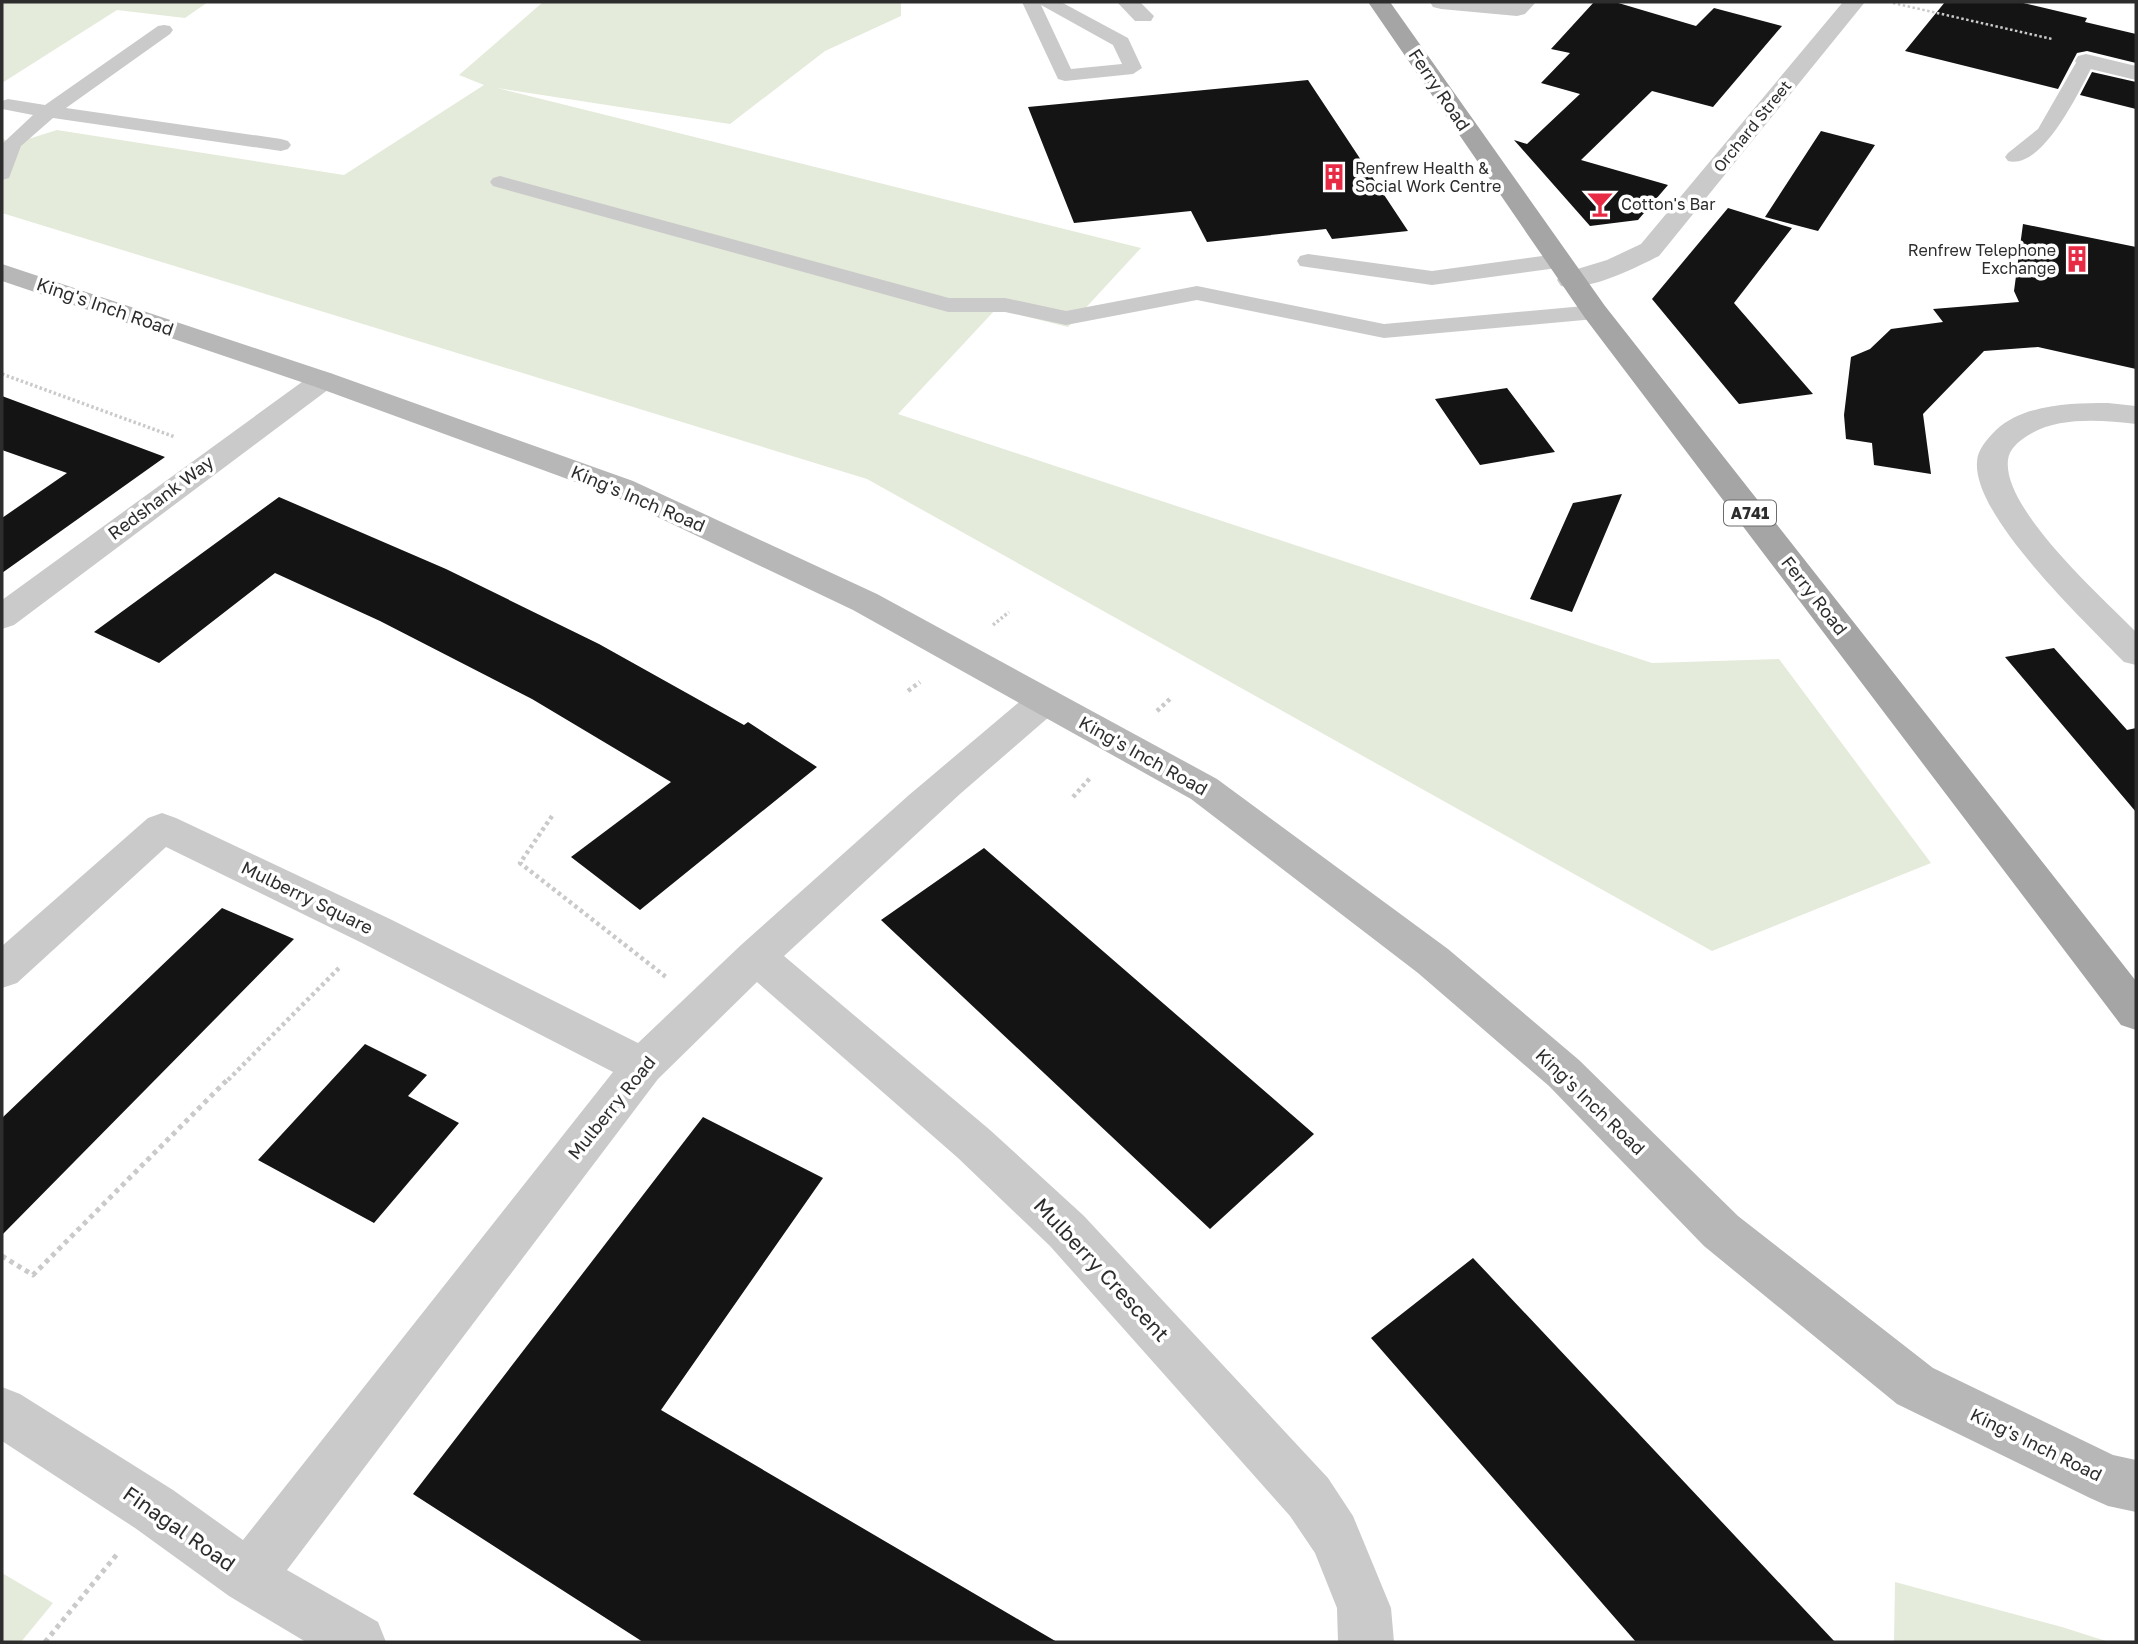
<svg xmlns="http://www.w3.org/2000/svg" width="2138" height="1644" font-family="'Golos Text',sans-serif">
<rect width="100%" height="100%" fill="#fff"/>
<path fill="#e4ebda" d="M2,2H208L185,18L117,10L2,83Z
M543,2H901V16L825,51L730,124L497,88L1141,248L1068,327L996,309L898,414L1652,663L1779,659L1931,863L1712,951L867,479L2,213V138L12,144L57,130L344,175L484,85L459,75Z
M2,1573L53,1603L21,1642H2Z
M1895,1582L2062,1627L2109,1642H1894Z"/>
<path fill="#141414" d="M1594,2H1615L1696,26L1714,8L1782,26L1713,107L1652,91L1581,160L1668,185L1638,220L1590,226L1514,140L1527,144L1580,94L1541,83L1570,53L1551,49Z
M1945,2H2019L2087,18L2085,22L2136,34V63L2087,51L2077,53L2058,89L1905,51Z
M2092,72L2136,82V109L2080,95Z
M1308,80L1408,231L1332,239L1326,229L1207,242L1191,211L1074,223L1028,107Z
M1821,131L1875,145L1818,231L1765,217Z
M1728,208L1792,228L1734,303L1813,394L1739,404L1652,299Z
M2023,224L2136,247V369L2038,347L1984,351L1923,414L1931,474L1874,465L1872,443L1846,439L1844,415L1851,357L1870,349L1891,329L1943,322L1933,309L2019,302L2014,291Z
M1507,388L1555,452L1480,465L1435,399Z
M2,396L165,457L2,573V518L67,473L2,450Z
M1622,494L1572,612L1530,599L1573,503Z
M279,497L446,569L599,644L744,725L748,722L817,767L640,910L571,857L671,782L532,699L380,621L275,573L159,663L94,632Z
M2054,648L2127,730L2136,728V812L2005,657Z
M984,848L1314,1134L1210,1229L881,920Z
M222,908L294,939L2,1235V1118Z
M365,1044L427,1075L408,1096L459,1123L374,1223L258,1160Z
M703,1117L823,1178L661,1410L1057,1642H643L413,1494Z
M1473,1258L1835,1642H1636L1371,1338Z"/>
<g fill="none" stroke-linecap="round" stroke-linejoin="round">
<path stroke="#cacaca" stroke-width="2.5" stroke-dasharray="2.5 2.5" stroke-linecap="butt" d="M1893,3L2052,39"/>
<path stroke="#cacaca" stroke-width="3.5" stroke-dasharray="2.5 2.5" stroke-linecap="butt" d="M2,374L175,437
M993,625L1009,612"/>
<path stroke="#cacaca" stroke-width="4.5" stroke-dasharray="3.5 3.5" stroke-linecap="butt" d="M908,691L920,682
M1157,711L1171,698
M1073,797L1091,777
M552,816L520,863L666,977
M228,1080L341,966"/>
<path stroke="#cacaca" stroke-width="5" stroke-dasharray="4.5 4.5" stroke-linecap="butt" d="M2,1256L33,1275L229,1078
M45,1642L118,1553"/>
<path fill="#cacaca" fill-rule="evenodd" d="M1022,2H1061L1128,38L1142,68L1133,74L1065,81L1058,79ZM1041,5L1113,45L1122,64L1071,69Z
M164,25L170,26L173,30L170,34L66,108L281,139L288,141L291,145L288,149L281,151L53,118L21,146L9,178L2,180V144L33,115L2,109V101L8,99L45,105L158,26Z
M2086,55L2095,61C2081,87 2044,170 2008,161L2005,157L2008,153L2038,129L2077,61Z
M500,176L949,298H1005L1066,311L1197,286L1384,324L1595,305L1603,307L1606,312L1603,317L1595,319L1384,338L1197,300L1066,325L1005,312H948L493,186L490,182L493,178Z
M1308,254L1432,271L1557,254L1565,256L1568,261L1565,266L1557,268L1432,285L1300,266L1297,261L1300,256Z"/>
<path fill="#cacaca" fill-rule="evenodd" d="M1117,2H1140L1154,16L1151,21H1135Z
M1430,2H1536L1525,14L1517,16L1441,9L1433,7Z
M1843,2H1865L1659,256C1635,268 1588,292 1561,286L1557,280L1561,274L1607,260L1641,244Z
M2086,54L2136,66V80L2078,66L2075,61L2078,56Z
M323,371L333,374L338,380L333,386L14,625L2,629V600L313,374Z
M2108,403L2136,406V424C2102,420 2057,416 2027,436C2018,442 2009,449 2008,460C2002,509 2103,598 2136,632V665L2124,662C2086,622 1973,517 1977,462C1977,450 1988,438 1996,430C2024,404 2072,403 2108,403Z
M1044,688L1057,692L1062,701L1057,710L960,794L784,956L990,1130L1084,1216L1328,1478L1353,1516L1391,1608L1394,1642H1338L1337,1608L1315,1553L1290,1516L1050,1246L958,1158L757,982L658,1079L287,1570L378,1622L386,1642H306L229,1596L135,1528L2,1441V1387L20,1394L173,1490L243,1540L613,1072L362,943L166,847L17,983L2,988V946L148,818L162,813L176,818L390,919L638,1043L741,945L909,795L1031,692Z"/>
<path fill="#b7b7b7" fill-rule="evenodd" d="M2,264L333,374L633,481L877,594L1217,779L1448,949L1579,1060L1738,1216L1933,1368L2113,1455L2136,1460V1512L2108,1506L2090,1498L1897,1404L1704,1246L1549,1086L1418,973L1191,799L853,610L611,495L313,386L2,281Z"/>
<path fill="#a5a5a5" fill-rule="evenodd" d="M1368,2H1390L1605,306L2136,981V1030L2121,1025L1585,318Z"/>
</g>
<defs>
<symbol id="building-bare" viewBox="-9 -9 18 18"><path d="M-4-6H4V6H1V3H-1V6H-4ZM-2.5-4.3h1.7v1.8h-1.7ZM.8-4.3h1.7v1.8H.8ZM-2.5-1h1.7V.8h-1.7ZM.8-1h1.7V.8H.8Z" fill="#e72b45" stroke="#fff" stroke-width="2.5" paint-order="stroke"/></symbol>
<symbol id="bar-bare" viewBox="-9 -9 18 18"><path d="M-6-5H6L.8 .8V4.5H3.5V6h-7V4.5H-.8V.8Z" fill="#e72b45" stroke="#fff" stroke-width="2.5" paint-order="stroke"/></symbol>
</defs>
<g fill-rule="evenodd">
<use href="#building-bare" x="1315" y="158" width="38" height="38"/>
<use href="#bar-bare" x="1581" y="185" width="38" height="38"/>
<use href="#building-bare" x="2058" y="240" width="38" height="38"/>
</g>
<g text-anchor="middle" stroke-width="7" stroke-linejoin="round" paint-order="stroke">
<g font-size="16" fill="#2d2d2d" stroke="#fff">
<text transform="translate(1752 126) rotate(-51)" y="6">Orchard Street</text>
</g>
<g font-size="16" fill="#2d2d2d" stroke="#fff" text-anchor="start">
<text x="1355" y="174">Renfrew Health &amp;<tspan x="1355" dy="18">Social Work Centre</tspan></text>
<text x="1621" y="210">Cotton's Bar</text>
<text x="2056" y="256" text-anchor="end">Renfrew Telephone<tspan x="2056" dy="18">Exchange</tspan></text>
</g>
<rect fill="#fff" stroke="#6c6c6c" stroke-width="2" x="1724" y="500.5" width="52" height="25" rx="5"/>
<g font-size="16" font-weight="bold" fill="#2d2d2d">
<text x="1750" y="519">A741</text>
</g>
<g font-size="18" fill="#2d2d2d" stroke="#fff">
<text transform="translate(1439 90) rotate(56)" y="6">Ferry Road</text>
<text transform="translate(105 307) rotate(19)" y="6">King's Inch Road</text>
<text transform="translate(161 498) rotate(-37)" y="6">Redshank Way</text>
<text transform="translate(638 499) rotate(23)" y="6">King's Inch Road</text>
<text transform="translate(1814 596) rotate(52)" y="6">Ferry Road</text>
<text transform="translate(1143 756) rotate(29)" y="6">King's Inch Road</text>
<text transform="translate(307 898) rotate(26)" y="6">Mulberry Square</text>
<text transform="translate(1590 1102) rotate(44)" y="6">King's Inch Road</text>
<text transform="translate(612 1108) rotate(-51)" y="6">Mulberry Road</text>
<text transform="translate(2036 1445) rotate(26)" y="6">King's Inch Road</text>
</g>
<g font-size="21" fill="#2d2d2d" stroke="#fff">
<text transform="translate(1101 1270) rotate(47)" y="7">Mulberry Crescent</text>
<text transform="translate(179 1529) rotate(35)" y="7">Finagal Road</text>
</g>
</g>
<rect width="2138" height="1644" fill="none" stroke="#2d2d2d" stroke-width="7"/>
</svg>
